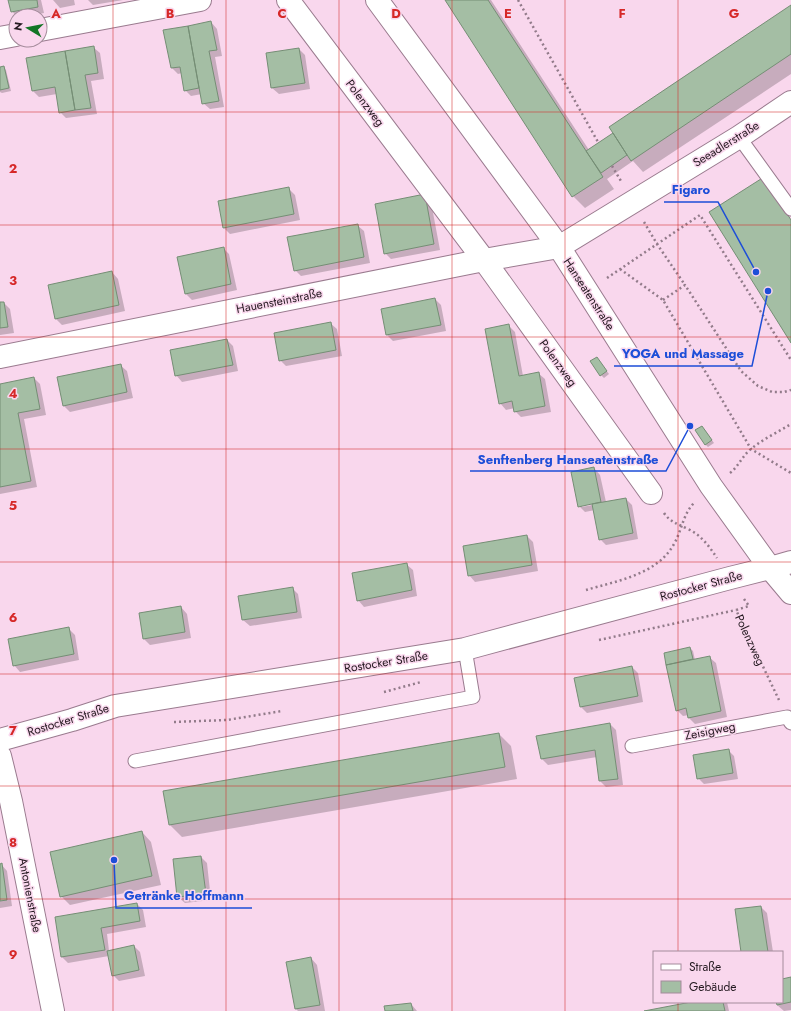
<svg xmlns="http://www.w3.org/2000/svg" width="791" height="1011" font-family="Jost,sans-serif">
<rect width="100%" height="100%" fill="#f9d7ed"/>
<path fill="#0003" fill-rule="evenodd" d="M9,0H41L44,13L27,16H16L12,11Z
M53,0H74L75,5L60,8Z
M88,0H123L93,5Z
M446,0H491L589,150L613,135L791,7V74L643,172L633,161L607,179L614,189L585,208L573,196Z
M211,22L217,29L222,56L215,57L224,107L210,109L203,103L202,94L191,96L185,90L182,73L178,74L172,68L165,31Z
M93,47L100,53L104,79L91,81L97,114L66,118L60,112L57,94L39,97L33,91Z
M299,49L305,55L310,89L279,94L272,88L267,54Z
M3,67L6,70L11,91L2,93L0,92V68Z
M289,189L295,195L300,220L230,234L224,228Z
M424,195L431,202L440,250L391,259L385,253Z
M357,225L364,231L370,263L301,276L295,270Z
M223,248L229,254L237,290L192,300L186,294L178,257Z
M112,272L118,279L125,311L62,325L56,319Z
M435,299L441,305L446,331L393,341L387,335L382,309Z
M0,303H4L10,309L14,333L0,335Z
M330,323L337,329L342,356L286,366L280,360Z
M508,325L515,332L523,376L538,373L545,379L551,412L521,417L515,411V408L506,410L500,403Z
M227,340L233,346L238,371L182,382L176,375Z
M597,358L609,374L604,378L601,375Z
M120,365L127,371L133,398L70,412L64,406Z
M34,378L40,384L46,415L24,419L37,487L0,494V385Z
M705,430L714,443L708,447L705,444Z
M594,468L600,475L606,502L626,499L632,505L638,539L606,545L600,539L595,510L585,512L579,506ZM597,502L598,504L582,507V505Z
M527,536L533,542L538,571L475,582L469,575Z
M406,564L413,570L417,596L364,607L358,600Z
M292,588L298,594L302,618L250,626L243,620L239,596Z
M181,607L187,614L191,638L150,645L144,639L140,614Z
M68,628L75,635L79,660L20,672L14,665Z
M690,648L693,651L695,660L709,657L716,663L727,717L695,724L689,718V715L683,716L677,710L669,666L667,664Z
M632,667L638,673L643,702L587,713L581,707Z
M610,724L616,730L623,785L606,787L600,781L597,757L548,765L542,759L537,736Z
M499,734L511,746L517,779L182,837L170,825L164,792Z
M728,750L734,756L738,779L704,784L698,778Z
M142,832L151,842L161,885L70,905L61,896Z
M201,857L207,863L211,900L185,903L178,897Z
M1,864L7,871L12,906L0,908V865Z
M137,904L143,910L146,927L107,934L109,951L134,946L140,952L145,976L119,981L113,975L109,956L68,963L62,957L56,918Z
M761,907L767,913L773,952H742Z
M311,958L317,965L325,1011H298L296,1009Z
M791,978V1010L784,1011L777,1005V1002H782V980Z
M696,1002H727L729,1011H649Z
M411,1004L417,1011H386Z"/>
<path fill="#a4bea4" stroke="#758e75" d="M8,0H37L38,7L11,12Z
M445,0H488L603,177L572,197Z
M791,5V54L631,161L609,127Z
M211,21L217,50L209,51L219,101L202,104L188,26Z
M188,26L199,88L184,91L180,67L171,68L163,30Z
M94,46L98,73L85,75L91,108L75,110L65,51Z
M299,48L305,83L271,88L266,53Z
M65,51L75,110L59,113L55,87L32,91L26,58Z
M4,66L9,88L0,90V67Z
M613,133L627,155L601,173L586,151Z
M764,177L791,220V343L709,212Z
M289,187L294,214L223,228L218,201Z
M425,194L434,244L384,254L375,204Z
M358,224L364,257L294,271L287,237Z
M224,247L231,284L185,294L177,257Z
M112,271L119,305L55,319L48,285Z
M435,298L441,325L386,335L381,309Z
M0,302H4L8,327L0,328Z
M331,322L336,350L279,361L274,333Z
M509,324L519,376L539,372L545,406L514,412L512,401L499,404L485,329Z
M227,339L233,365L175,376L170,350Z
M597,357L607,371L600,376L590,361Z
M121,364L127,392L63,406L57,377Z
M34,377L40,409L18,413L31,481L0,487V384Z
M702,426L712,440L705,445L695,430Z
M594,467L601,502L578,507L571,472Z
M626,498L633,533L599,540L592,504Z
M527,535L532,565L468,576L463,546Z
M407,563L412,590L357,601L352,573Z
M293,587L297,612L242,620L238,596Z
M181,606L185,632L143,639L139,613Z
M69,627L74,654L13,666L8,639Z
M690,647L693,659L666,665L664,653Z
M710,656L721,711L688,718L686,708L676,711L666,665Z
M632,666L638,696L580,707L574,678Z
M610,723L618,779L599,781L595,750L541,759L536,736Z
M499,733L505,767L169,825L163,791Z
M729,749L733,773L697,779L693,755Z
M142,831L152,876L60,897L50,852Z
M201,856L206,894L177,897L173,859Z
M2,863L7,900L0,901V864Z
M137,903L140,921L101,928L105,950L61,957L55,917Z
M761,906L768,952H741L735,909Z
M134,945L139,970L112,976L107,951Z
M311,957L320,1005L295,1009L286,962Z
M791,977V1002L777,1005L776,1002H782V979Z
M691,1002H723L725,1011H644Z
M411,1003L413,1011H385L384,1006Z"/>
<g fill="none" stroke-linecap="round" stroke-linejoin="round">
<defs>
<path id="service" d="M739,137L791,209
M632,746L787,717L791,723
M135,761L473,697L465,649"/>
<path id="minor" d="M288,0L484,260L651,493
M40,30L200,0
M0,38L16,35
M0,357L484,260L559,247L739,137L791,102
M791,562L770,568L791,593
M0,756L11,801L53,1011"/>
<path id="tertiary" d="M0,740L72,720L115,706L465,649L730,578L770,568L711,486L559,247L377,0"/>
</defs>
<use href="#service" stroke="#9a7b8f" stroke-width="15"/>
<use href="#minor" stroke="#9a7b8f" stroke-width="24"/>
<use href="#tertiary" stroke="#9a7b8f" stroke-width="24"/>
<path stroke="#927b8a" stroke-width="2.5" stroke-dasharray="2 3" stroke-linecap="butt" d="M518,0L598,142
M612,166L621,181
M644,222L657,244L685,285
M620,269L663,300L751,449L791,473
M607,278L700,215L791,360
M663,300L685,285L741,371L758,386L772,392H784L791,390
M730,473C739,466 742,456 751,449C763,439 778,432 791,424
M664,513C670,522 678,524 688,529C701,535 709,546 717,558
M586,590C616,581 657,575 674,544C682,530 683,514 694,503
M744,599L749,606L736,610L779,700
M599,640L736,610
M384,692L421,682
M174,722L227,720L282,711"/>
<use href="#service" stroke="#fff" stroke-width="13"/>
<use href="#minor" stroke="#fff" stroke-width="22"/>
<use href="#tertiary" stroke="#fff" stroke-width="22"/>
</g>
<path fill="none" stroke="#d62828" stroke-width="1" stroke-opacity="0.55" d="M113,0V1011M226,0V1011M339,0V1011M452,0V1011M565,0V1011M678,0V952M0,112H791M0,225H791M0,337H791M0,449H791M0,562H791M0,674H791M0,786H791M0,899H791M678,1002V1011"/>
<g text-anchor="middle" stroke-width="3" stroke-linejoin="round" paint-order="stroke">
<g font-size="12" fill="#241920" stroke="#f9d7ed">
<text transform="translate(365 103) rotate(53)" y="4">Polenzweg</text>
<text transform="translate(726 144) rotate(-32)" y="4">Seeadlerstraße</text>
<text transform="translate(589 294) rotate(57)" y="4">Hanseatenstraße</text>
<text transform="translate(279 301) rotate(-11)" y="4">Hauensteinstraße</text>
<text transform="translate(558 363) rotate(54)" y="4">Polenzweg</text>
<text transform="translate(701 586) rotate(-15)" y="4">Rostocker Straße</text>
<text transform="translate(750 640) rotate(65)" y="4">Polenzweg</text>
<text transform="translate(386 662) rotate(-9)" y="4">Rostocker Straße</text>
<text transform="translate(68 720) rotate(-17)" y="4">Rostocker Straße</text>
<text transform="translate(710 731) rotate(-11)" y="4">Zeisigweg</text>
<text transform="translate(30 895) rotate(79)" y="4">Antonienstraße</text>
</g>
</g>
<g font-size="13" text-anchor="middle" font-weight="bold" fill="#d62828" stroke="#f9d7ed" stroke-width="3" stroke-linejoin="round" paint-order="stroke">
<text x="56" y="18">A</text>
<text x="170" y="18">B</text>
<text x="282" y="18">C</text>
<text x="396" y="18">D</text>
<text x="508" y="18">E</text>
<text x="622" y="18">F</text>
<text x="734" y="18">G</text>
<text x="13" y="173">2</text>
<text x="13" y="285">3</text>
<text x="13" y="398">4</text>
<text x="13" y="510">5</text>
<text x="13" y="622">6</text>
<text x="13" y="735">7</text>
<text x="13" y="847">8</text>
<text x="13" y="959">9</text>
</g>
<path fill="none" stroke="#1d4ed8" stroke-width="1.5" d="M756 272L718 202H664M768 291L752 366H614M690 426L666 471H470M114 860L116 908H252"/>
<g fill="#1d4ed8" stroke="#f9d7ed" stroke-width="1.5">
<circle cx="756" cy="272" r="4"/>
<circle cx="768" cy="291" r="4"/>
<circle cx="690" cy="426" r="4"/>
<circle cx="114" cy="860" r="4"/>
</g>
<g font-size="13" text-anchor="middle" font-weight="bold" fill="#1d4ed8" stroke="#f9d7ed" stroke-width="3" stroke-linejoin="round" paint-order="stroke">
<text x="691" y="194">Figaro</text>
<text x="683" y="358">YOGA und Massage</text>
<text x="568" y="464">Senftenberg Hanseatenstraße</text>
<text x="184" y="900">Getränke Hoffmann</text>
</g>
<rect x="653" y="951" width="130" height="52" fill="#f9d7ed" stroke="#a48b9b"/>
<rect x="661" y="964" width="20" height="6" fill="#ffffff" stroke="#a48b9b"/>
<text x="689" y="971" font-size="12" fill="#241920">Straße</text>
<rect x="661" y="981" width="20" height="12" fill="#a4bea4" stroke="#a48b9b"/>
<text x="689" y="991" font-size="12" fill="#241920">Gebäude</text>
<g transform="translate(28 28) rotate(280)"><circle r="19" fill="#f9d7ed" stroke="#a48b9b"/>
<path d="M0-3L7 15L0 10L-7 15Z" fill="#127525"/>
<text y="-6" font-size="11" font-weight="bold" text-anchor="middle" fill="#241920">N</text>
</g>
</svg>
